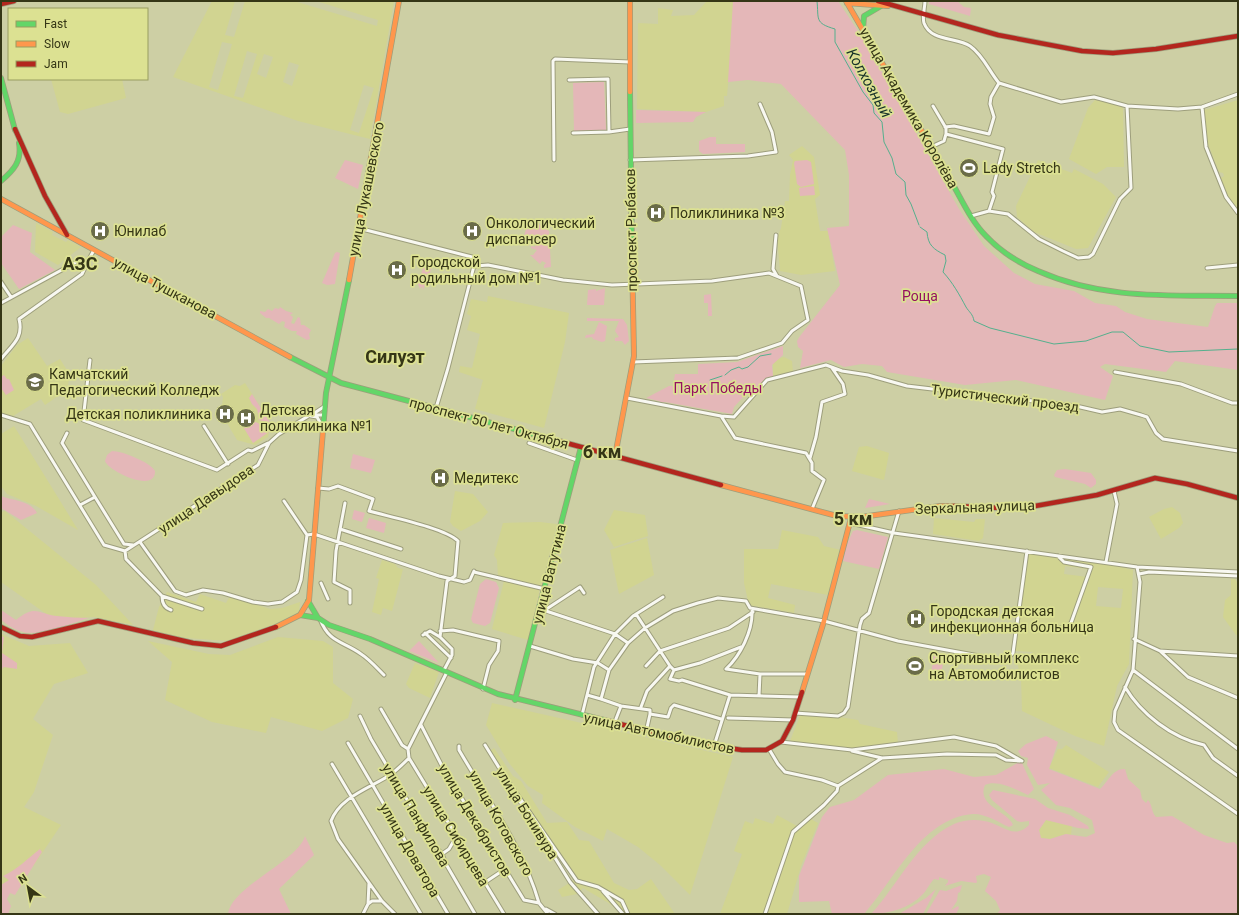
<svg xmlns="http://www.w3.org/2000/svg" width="1239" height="915" font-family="Roboto,sans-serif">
<rect width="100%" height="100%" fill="#cdcfa4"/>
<path fill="#d1d491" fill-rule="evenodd" d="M212,1H235L225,35L234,37L245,1H294L377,26L378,20L316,1H394L370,139L298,121L173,77ZM222,42L232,44L218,90L209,87ZM247,51L257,54L243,98L234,96ZM264,54L273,57L266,78L257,74ZM289,62L299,65L292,86L283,82ZM364,85L374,88L359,133L350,130Z
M707,1H735L727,96H724V106L706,112L637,109L638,23L658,24V8L673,10L671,16L694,15Z
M51,79H122L126,98L68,114L60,112Z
M1095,100L1116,104L1123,108L1124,167H1107L1096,174L1069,159L1088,108Z
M1238,100V208L1229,199L1221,178L1224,176L1223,173L1219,172L1208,144L1204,110Z
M802,146L814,157L820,195L815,199L820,231H828L835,271L801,275L780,271L777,238L781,228L785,201H789L790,175L793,160L789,155Z
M1038,160L1072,173L1074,169L1103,184L1116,197L1088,248L1076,249L1034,232L1017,217L1016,206Z
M36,223L53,232L52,235L66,242L68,240L81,247L58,265L35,252Z
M488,296L569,313L565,342L544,428L475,409L483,380L459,372L460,366L472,368L480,334L467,330L471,316L467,314L471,299L487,302Z
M28,338L47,366L60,359L70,375L67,390L45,405L41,399L13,416L1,413V366L17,345Z
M784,357L792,361L793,372L773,376V363L777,359Z
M245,383L271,424L268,437L255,445L237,440L221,413L223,397L221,394L235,385L240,386Z
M14,426L78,530L36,506L7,494L1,486V434Z
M867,446L889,453L884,480L852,471L859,447Z
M455,491L473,494L488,512L480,521L461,531L453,526L450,522Z
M1172,507L1180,513L1183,523L1179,528L1161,539L1149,517L1164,509Z
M614,510L645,515L648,536L614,547L604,530Z
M5,511L96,585L133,625L94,617L55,620L1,582V512Z
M934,518L974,522L976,519H985L983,538L979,541L933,534Z
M540,522L557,524L541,587L498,576L497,560L494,555L503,523Z
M782,530L818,537L824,546L841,550L828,595L771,584L768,598L795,605L794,613L749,605L744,583V549H778Z
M647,538L654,575L619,594L610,550Z
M1028,553L1118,566L1133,570L1129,664L1117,686L1104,746L1075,736L1022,711L1021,678L1016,658L1026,661L1033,652L1015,651ZM1065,566L1089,569L1088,577L1064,574ZM1098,587L1123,589L1121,608L1096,606Z
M382,560L395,564L398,568L403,569L392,611L383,608L381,615L372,612L379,579L376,578Z
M1231,579H1235L1238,584V635H1236L1223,617L1225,600L1231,595Z
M504,581L540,589L528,640L492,629Z
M167,592L196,602L200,594L226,603L230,596L270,609L282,608L300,602L299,613L275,624L227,641L173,637L153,630L159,607Z
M1,634L29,646L70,643L88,673L54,684L33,719L53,735L34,792L24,807L61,825L34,865L1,890Z
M278,637L323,641L333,647V683L353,699L348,718L322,731L271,717L266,733L212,722L165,700L172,662L148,641L209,654L230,655Z
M415,663L439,672L430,698L409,688L406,684Z
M492,703L733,757L690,895L660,865L638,847L607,829L603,841L575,827L542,803L543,795L528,786L509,763L486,725Z
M800,716L839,717L858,720L860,724L897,732L898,743L851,749L790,741Z
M1066,745L1109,772L1098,787L1049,768L1058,749H1062Z
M494,748L513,776L521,781L547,823L567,822L579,840L589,841L614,883L629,890L637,889L651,879L675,914H620L616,908L607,902L583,888L577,894L562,897L558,890L574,880L490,751Z
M777,815L797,826L807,817L818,823L801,866L787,914H720L742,854L734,851L745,821L753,824L755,818L773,824Z
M1046,820L1072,826L1071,835L1066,834L1050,839L1041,838L1039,830Z"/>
<path fill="#e4b7b8" d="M733,1H838L862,37L959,209L984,246L1014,273L1035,284L1074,291L1095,303L1116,306L1125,312L1147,319L1208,327L1215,306L1217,303H1238V370L1175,361L1166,372L1105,364L1100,367L1113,376L1105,400L1016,380L965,385L887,372L882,366L862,364L844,367L831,360L800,368L803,351L798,347L797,341L800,336L840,285L827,228L849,226V175L845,150L781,84L748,80L728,82Z
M929,1H957L964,7L971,8L970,16L929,4Z
M604,82L606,131L574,132L573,83Z
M636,110H638L706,112L696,117L693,122L636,123Z
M710,137H716V144H745V152L703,154L699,151V141Z
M345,160L363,165L358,189L335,178Z
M807,160L811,162L814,184L801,187L797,184L794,163L795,161Z
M814,186L815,195L800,196L799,188Z
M551,219L553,220V226L548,227L547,230L549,231L551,267L544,268V265L546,263L542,261L540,264L530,255H533L537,250L531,248V246L535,247L536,243L532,241L528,246L522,242L527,226H533L535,224L544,225Z
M13,225L32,233L30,252L55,270L19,289L1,263V237Z
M337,252L340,253L335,284L327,285L322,283L335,253Z
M426,259L432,261C432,272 427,279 423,290L422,286L420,289L418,284Z
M605,288L604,305H587L588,290L596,289V291Z
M711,294L712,316H708V303H704V295Z
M280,307L286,311L293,313L290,315L293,317L291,323L294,324L298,317L300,318L301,325H304L311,330L309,334L310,339L307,340L296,334L297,331H292L284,327L285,322L282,321L279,324L269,318H266L260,313V311L265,312L268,309L272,311L275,308L279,309Z
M587,318L623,319L627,325L629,341L625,345L622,341H615V338L619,337L615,331L619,321H587Z
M599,322L607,326L605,341L602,342L593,339L592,337L585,338L586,335L594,334Z
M783,346V355L772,365L773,376L747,393L734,407L732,414L665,402L661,403L659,401L646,398L669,386H673L675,374H698V364L737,362Z
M4,375L7,379H9L14,390L6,395L1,388V377Z
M252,394L271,424L259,420L257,409L252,404L249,398Z
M243,416L270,429L269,432L253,443L242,425L240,417Z
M112,451C122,451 150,462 155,471C156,494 108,471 105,461L107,455Z
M353,454L375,460L371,473L350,468Z
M1065,469L1091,473L1096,480V484L1091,488L1085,484L1055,477L1054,475L1057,470Z
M1,496C13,501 30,500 37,513L21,520L1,508Z
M869,499L890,504L865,508Z
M354,510L365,513L362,522L352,519Z
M369,518L386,523L384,533L366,528Z
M857,530L888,537L879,569L843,561L846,546L853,531Z
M486,579L496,582L499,588L490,623L485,626L473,623L471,619L480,584Z
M1,610L16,620C36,604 37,614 57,616C68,617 79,618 89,618C71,623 38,638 20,631C13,629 7,624 1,620Z
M1,636L4,637L2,653L17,663V669L4,667L1,670Z
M419,641L439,663L409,651Z
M934,655L944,656L941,675L931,674Z
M1046,736L1058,742L1049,769L1100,789C1108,782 1113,768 1125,769L1128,779L1140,790L1142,799L1146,803L1148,800C1153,806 1151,812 1156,817L1172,816L1204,835L1227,843L1234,842L1238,846V914H997L1000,910L996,901L985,891L991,877L984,874L976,876L977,882L976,883L961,881L945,886L948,882V880L939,877V880L934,879C929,884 927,890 923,894C910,908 889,914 871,914C898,885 917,841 954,824C963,820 975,819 984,821C1001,823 1013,841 1029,825V821L1021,822L1017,821L992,800L989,795L993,790L1035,799L1048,808L1070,815L1088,826L1089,829L1078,828L1046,820L1039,830L1041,838L1050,839L1066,834L1086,837L1095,833L1092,820L1070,808L1056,805L1041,790L1050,783L1038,785L1027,765L1028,758L1021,756L1018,751L1026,744Z
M1021,761L1034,789L1028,795C1017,790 997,779 985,785C976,806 1008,811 1013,825L1009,827C998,822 985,813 972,814C921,819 894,880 864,914H832L829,901L799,902V876L822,817L830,807L854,800L888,775L944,769L974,777L996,775Z
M305,836L314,855L279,889L291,914H228C231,887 298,861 305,836Z
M40,849L42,852L15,895L10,893L7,899L11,906L8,914H1V885L9,880L3,876C18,869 27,859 40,849Z
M962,885L960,892L958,893L957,901L951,910L958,906L959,908L956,914H950V912L947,914H926L940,890L946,891Z
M936,889L923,914H899L926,898Z"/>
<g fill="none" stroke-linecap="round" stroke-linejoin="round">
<path stroke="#54b08d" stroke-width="1" d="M817,1C819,19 814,23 835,29V42L863,92L873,105L874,113L882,122L884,142L892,158L896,174L905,182L906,195L911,204L919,225
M920,227L927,232C928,245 933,249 945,255L946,261L943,272C953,283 959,294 966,307C969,312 973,314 974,321L990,328L1054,344L1086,341L1112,332H1123L1140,346L1169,352L1238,349
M725,375L731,370L739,367L742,369L748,367L760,356L771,354
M710,380L722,376"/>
<defs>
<path id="street" d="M925,1C925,7 922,17 924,23C931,42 957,37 970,46C983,55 989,71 999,83L1061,102L1094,97L1127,106L1178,109L1202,107L1238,94
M569,80L608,79L609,132L630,129
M933,106L946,128V134
M1202,107L1206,147L1226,197L1238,213
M945,127L954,126L989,134L994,117L990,104L991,97L999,83
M573,133L609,132
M931,147L944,141L946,134L1003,149L992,192L994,196L989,211
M554,160L553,61L555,59L630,62
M630,160L748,156L776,152L772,132L760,104
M971,216L989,211L1008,214L1039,239L1063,251L1078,258L1089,257L1093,254L1120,199L1131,188L1127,106
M358,228L476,258L448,368L436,408
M776,235L773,269L777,276
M476,266L488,265L563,280L612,285L712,281L769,273L801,286L808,320L792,331L782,343L738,358L633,362
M1207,268L1238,265
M1,282L11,297
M1,303L80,260L88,261L94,250
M1,359C12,345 24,338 19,319L82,274L88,261
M90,360L83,420L217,470L248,450L252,451L268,443
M1115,372L1181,384L1232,403H1238
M627,398L721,416L735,438L806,453L812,463V471L824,480L812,509
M313,414L325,406
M1,415L30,424L104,545L125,551L258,465L269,443L279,434L310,415H324
M311,416L317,417L322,426
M721,416L734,417L767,380L826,365L842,371L868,375L907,386L1076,406L1102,412L1120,409L1141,415L1147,417L1156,433L1163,439L1238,451
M204,426L228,464
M67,433L62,443L95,497L80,505
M529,443L577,460
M810,458L816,437L822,402L845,394L843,384L832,368
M318,488L329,489L338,486L373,499L369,511C390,517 445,528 458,541L455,576L447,581L440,637
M95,497L124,544L133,545
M284,501L307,535
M345,503L336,551L334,582L350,590V603
M853,518L864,524
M850,523L894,533L1137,567L1238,572
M340,529L401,549
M140,542L175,591L186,595L203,590L223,593L253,602L268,604L282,602L297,592L301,580L307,535L314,534L439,576L464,582L470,580L474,571
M125,551L126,559L162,596L202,609
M1106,562L1117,504L1114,491
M1137,567L1140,582L1133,670L1115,711L1114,722L1118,730L1238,814
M474,572L545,589
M1139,574L1149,572L1238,576
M321,583L328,599
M162,596C162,603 164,608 171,610
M540,609L615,634L628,643
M545,610L580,587L584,593
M752,611C753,631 740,656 726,669L760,674
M636,614L670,666L647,691L641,707
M320,619C329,643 343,641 361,654C369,659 377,668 384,675
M1057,627L1064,629L1071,623L1091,567L1064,562L1058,556
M440,631L453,630L499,641L498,651L489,665L483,689
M425,633L451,658
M423,635L430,631L440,637L452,649V655L444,670
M1134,639L1160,651L1188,677L1238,698
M530,646L573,659L598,663L609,670
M1160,651L1238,656
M646,666L660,651L729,628L753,612
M670,666L674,670L670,679L679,681L682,680L730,695
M674,670L700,663L741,647
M1133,670L1238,749
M1125,687C1141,714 1172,738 1204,745L1213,758L1238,776
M587,695L594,667L615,634L633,616L663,597
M759,696L760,674H807
M601,699L621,706L650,710V714L668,717L671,708L674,705L721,719
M381,709L402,745L408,749
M795,713L838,716L844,713L848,707L860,625L862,619L869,613L899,511
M582,715L587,695L601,699L609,670L628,643L645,628L673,611L698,603L718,598L746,601L750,608L824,621L898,641L1001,660L1010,656L1013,653L1027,551
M360,716L371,739L434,845L442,854L446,864L475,914
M728,718L793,720
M614,724L621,706
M421,725L442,766L524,900L539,903
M646,732L650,714
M781,742L852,750L954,737L996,746L1022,761
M348,743L448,914
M485,745L570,882L598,914
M459,746V750C488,800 523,847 539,903
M714,746L730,695L800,697
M852,751L882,758L947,754L996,755L1006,760L1020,761
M409,758L504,914
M332,764L421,914
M508,781L577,881L598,887L622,901L628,914
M838,786L882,758
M442,854L449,849L456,837
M484,883L505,869
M603,891L623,914
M539,903L548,914
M368,904L372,901H382
M546,909L555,914
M363,914L368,904L369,883
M395,914L382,901L338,839L331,821C340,797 370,788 390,775C397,770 403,764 409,758L408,749L447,672
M765,914L793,832L824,805L837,791L838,786L822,780L785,772L778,764L769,749"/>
<path id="fast" d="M863,29L864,16L881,6
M1,78L15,130
M630,92L632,256
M1,181C14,170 22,161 19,143
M952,183C962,200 971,221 986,236C1000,251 1019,263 1038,271C1104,300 1168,295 1238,296
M290,357L341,383L559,441
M323,430L326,393L349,280
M308,601L318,618L329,625L370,639L498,694L608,721
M300,615L318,618
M515,700L581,447"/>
<path id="slow" d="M630,1V92
M846,1L952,183
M847,3L888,6
M1,199L290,357
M349,280L399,1
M615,456L634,356L632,256
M721,485L837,516L861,517L940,506H954
M276,627L300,615L309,600L323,430
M802,692L824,621L851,518"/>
<path id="jam" d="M878,1L998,35L1082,51L1113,53L1156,49L1238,36
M1,4L14,1
M15,129L45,196L67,235
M559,441L721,485
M954,506L1002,508L1035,506L1097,495L1155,478L1187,484L1238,498
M1,627L20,636L32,637L98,621L193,643L221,646L276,627
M608,721L695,743L742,750H766L782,741L793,720L802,692"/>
</defs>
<use href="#street" stroke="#9d9e7c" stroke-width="5"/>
<use href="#fast" stroke="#9d9e7c" stroke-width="6"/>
<use href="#slow" stroke="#9d9e7c" stroke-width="6"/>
<use href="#jam" stroke="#9d9e7c" stroke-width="6"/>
<use href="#street" stroke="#f8f8f1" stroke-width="3"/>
<use href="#fast" stroke="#63d668" stroke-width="4.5"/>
<use href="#slow" stroke="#ff974d" stroke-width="4.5"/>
<use href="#jam" stroke="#b3261e" stroke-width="4.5"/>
</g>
<defs>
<symbol id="stadium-disc" viewBox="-11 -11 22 22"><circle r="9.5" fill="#6a6c48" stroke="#dce192"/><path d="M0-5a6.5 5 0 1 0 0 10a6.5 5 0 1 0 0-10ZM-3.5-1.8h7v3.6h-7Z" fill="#fff"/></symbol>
<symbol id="hospital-disc" viewBox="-11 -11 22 22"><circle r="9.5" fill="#6a6c48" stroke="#dce192"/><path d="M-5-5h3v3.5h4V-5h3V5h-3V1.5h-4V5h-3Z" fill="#fff"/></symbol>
<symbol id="university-disc" viewBox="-11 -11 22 22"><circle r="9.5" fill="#6a6c48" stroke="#dce192"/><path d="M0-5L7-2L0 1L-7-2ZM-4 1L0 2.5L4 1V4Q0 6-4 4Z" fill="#fff"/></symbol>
</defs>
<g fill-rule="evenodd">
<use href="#stadium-disc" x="958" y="157" width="22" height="22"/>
<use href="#hospital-disc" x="645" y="202" width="22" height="22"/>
<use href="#hospital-disc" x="89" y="220" width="22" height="22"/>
<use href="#hospital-disc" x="461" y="220" width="22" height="22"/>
<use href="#hospital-disc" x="386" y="259" width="22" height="22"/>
<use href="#university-disc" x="24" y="371" width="22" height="22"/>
<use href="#hospital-disc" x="214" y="403" width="22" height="22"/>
<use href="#hospital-disc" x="235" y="407" width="22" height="22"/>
<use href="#hospital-disc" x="429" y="467" width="22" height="22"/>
<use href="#hospital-disc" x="905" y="608" width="22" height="22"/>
<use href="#stadium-disc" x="904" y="655" width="22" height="22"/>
</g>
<g text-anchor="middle" stroke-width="3.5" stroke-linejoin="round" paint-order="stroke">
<g font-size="14" fill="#353616" stroke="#dce192">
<text transform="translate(909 108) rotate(60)" y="5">улица Академика Королёва</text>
<text transform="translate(366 189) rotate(-79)" y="5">улица Лукашевского</text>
<text transform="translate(631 230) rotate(-91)" y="5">проспект Рыбаков</text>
<text transform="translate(165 288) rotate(28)" y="5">улица Тушканова</text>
<text transform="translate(1005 398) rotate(7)" y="5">Туристический проезд</text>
<text transform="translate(489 423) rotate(15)" y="5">проспект 50 лет Октября</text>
<text transform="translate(206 499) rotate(-34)" y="5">улица Давыдова</text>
<text transform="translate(975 507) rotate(-2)" y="5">Зеркальная улица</text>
<text transform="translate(549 574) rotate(-76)" y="5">улица Ватутина</text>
<text transform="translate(659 733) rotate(12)" y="5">улица Автомобилистов</text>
<text transform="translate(527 813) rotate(58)" y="5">улица Бонивура</text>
<text transform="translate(416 815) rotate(59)" y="5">улица Панфилова</text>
<text transform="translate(475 820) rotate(59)" y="5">улица Декабристов</text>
<text transform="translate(501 823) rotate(61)" y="5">улица Котовского</text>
<text transform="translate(456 836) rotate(59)" y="5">улица Сибирцева</text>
<text transform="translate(410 850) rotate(60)" y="5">улица Доватора</text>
</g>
<g font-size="14" fill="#353616" stroke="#dce192" text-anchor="start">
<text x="983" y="173">Lady Stretch</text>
<text x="670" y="218">Поликлиника №3</text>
<text x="486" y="228">Онкологический<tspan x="486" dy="16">диспансер</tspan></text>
<text x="114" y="236">Юнилаб</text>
<text x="411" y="267">Городской<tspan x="411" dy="16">родильный дом №1</tspan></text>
<text x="49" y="379">Камчатский<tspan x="49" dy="16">Педагогический Колледж</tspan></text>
<text x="260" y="415">Детская<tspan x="260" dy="16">поликлиника №1</tspan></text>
<text x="211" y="419" text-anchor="end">Детская поликлиника</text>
<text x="454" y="483">Медитекс</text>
<text x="930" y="616">Городская детская<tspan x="930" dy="16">инфекционная больница</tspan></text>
<text x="929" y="663">Спортивный комплекс<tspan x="929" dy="16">на Автомобилистов</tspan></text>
</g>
<g font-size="14" fill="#960f61" stroke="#dce192">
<text x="920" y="301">Роща</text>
<text x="718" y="393">Парк Победы</text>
</g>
<g font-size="15" font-style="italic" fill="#18322a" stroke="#dce192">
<text transform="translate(869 83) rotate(61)" y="5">Колхозный</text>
</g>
<g font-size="18" font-weight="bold" fill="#353616" stroke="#dce192">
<text x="80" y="270">АЗС</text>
<text x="395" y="363">Силуэт</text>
<text x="602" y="458">6 км</text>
<text x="853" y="525">5 км</text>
</g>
</g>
<rect width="1239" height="915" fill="none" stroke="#353616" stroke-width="4"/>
<rect x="8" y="8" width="140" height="72" fill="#dce192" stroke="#999d60"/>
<rect x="16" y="21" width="20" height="6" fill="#63d668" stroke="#999d60"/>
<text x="44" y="28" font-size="12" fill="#353616">Fast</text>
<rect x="16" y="41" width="20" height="6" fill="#ff974d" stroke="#999d60"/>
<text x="44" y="48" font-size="12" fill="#353616">Slow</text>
<rect x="16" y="61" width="20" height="6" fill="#b3261e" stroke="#999d60"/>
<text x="44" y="68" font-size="12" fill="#353616">Jam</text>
<g transform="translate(28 887) rotate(328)" stroke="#dce192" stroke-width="3" paint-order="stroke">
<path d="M0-3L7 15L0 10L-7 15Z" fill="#353616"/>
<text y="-6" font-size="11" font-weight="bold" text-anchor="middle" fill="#353616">N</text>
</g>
</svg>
